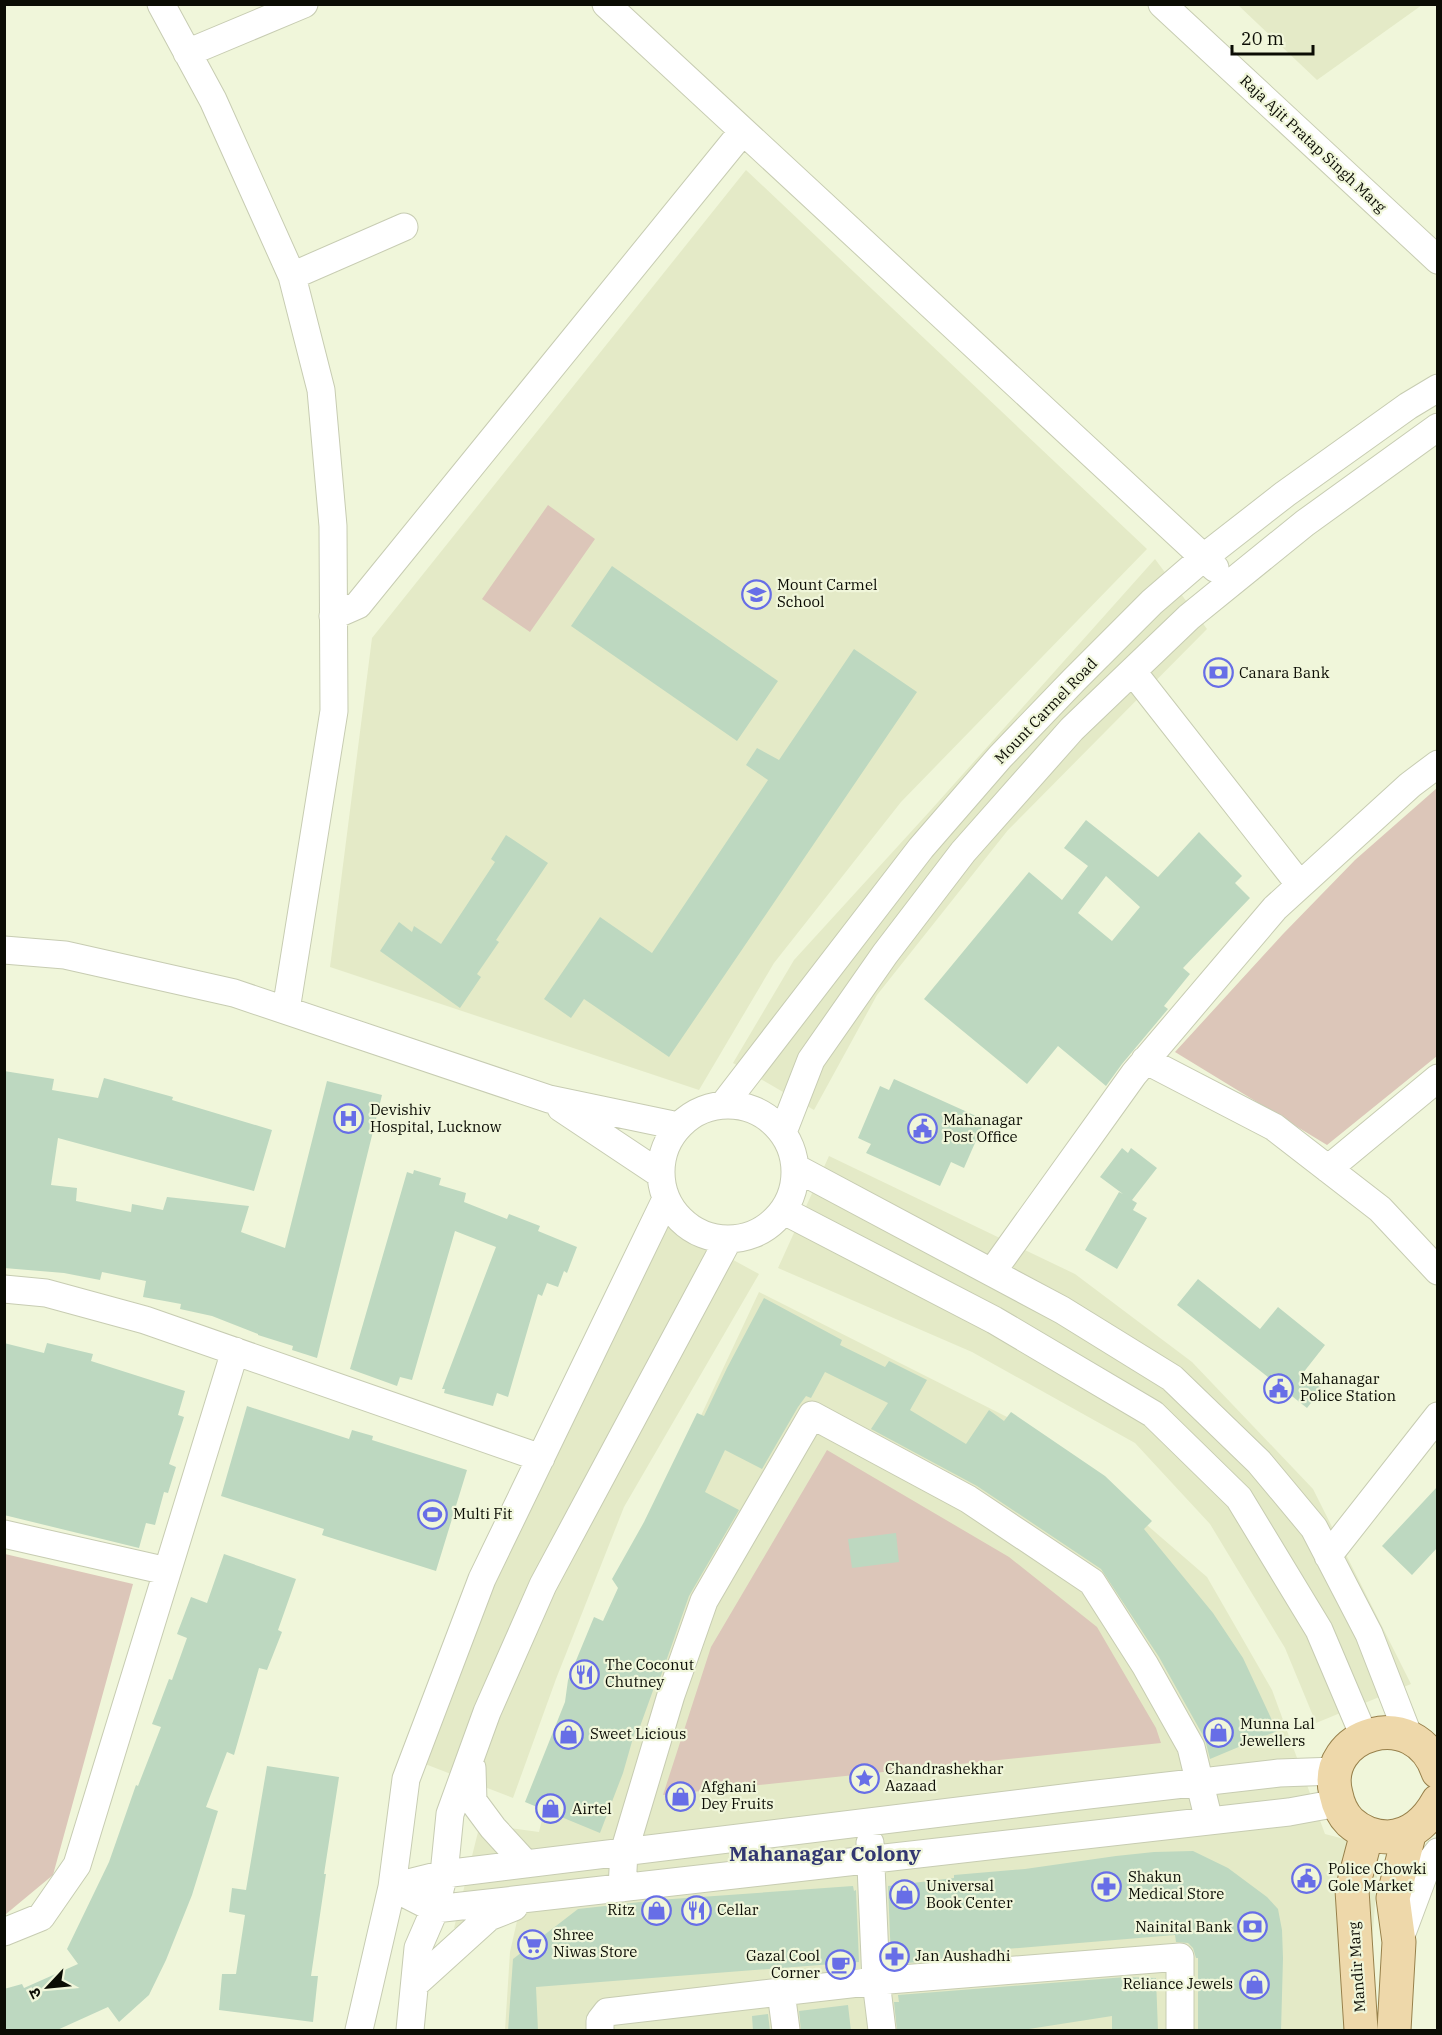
<svg xmlns="http://www.w3.org/2000/svg" width="1442" height="2035" font-family="'IBM Plex Serif','Noto Sans Devanagari',serif">
<rect width="100%" height="100%" fill="#f0f6da"/>
<path fill="#e4eac7" d="M1238,5H1422L1317,80Z
M746,170L1147,549L901,802L774,963L699,1090L330,967L372,638Z
M1155,559L1207,629L1008,830L877,995L814,1110L733,1063L794,960L930,811Z
M829,1156L1075,1274L1192,1362L1313,1489L1411,1684L1316,1723L1285,1648L1210,1524L1135,1443L972,1352L778,1268Z
M647,1213L759,1274L624,1507L556,1679L513,1798L407,1757Z
M759,1292L1043,1435L1207,1577L1272,1690L1325,1834L1379,1848L1366,2030H505L510,1952L517,1921L454,1928L480,1824L539,1832L575,1684Z"/>
<path fill="#dcc6b9" d="M548,505L595,539L530,632L482,599Z
M1437,788V1056L1327,1145L1175,1052L1283,934L1355,860Z
M827,1450L1009,1557L1097,1627L1156,1728L1161,1743L663,1795L711,1647Z
M5,1554L133,1584L53,1875L6,1914Z"/>
<path fill="#bdd8c0" fill-rule="evenodd" d="M612,566L778,681L737,741L571,626Z
M854,649L917,692L669,1057L584,999L571,1018L544,999L600,917L652,953L768,780L746,765L757,748L779,760Z
M1086,820L1158,877L1199,832L1242,876L1235,883L1250,898L1183,968L1190,974L1164,1006L1168,1009L1122,1064L1106,1086L1058,1046L1027,1084L924,999L1029,872L1062,900L1088,866L1064,848ZM1106,876L1140,907L1112,941L1078,913Z
M506,835L548,863L496,940L499,942L477,974L481,977L460,1008L380,951L399,922L412,932L414,926L441,944L495,862L491,859Z
M4,1071L54,1079L52,1090L98,1098L104,1078L173,1097L172,1100L272,1130L254,1191L58,1138L51,1185L77,1188L76,1201L131,1212L132,1204L163,1210L167,1197L249,1206L241,1232L285,1248L327,1081L382,1095L317,1358L292,1350L293,1346L258,1335V1334L212,1316L180,1309L181,1304L143,1297L146,1281L102,1272L100,1280L64,1273L4,1268Z
M894,1079L985,1120L964,1168L951,1162L940,1186L866,1153L871,1144L858,1138L880,1086L889,1090Z
M1122,1148L1128,1153L1131,1148L1157,1168L1132,1200L1137,1203L1133,1210L1147,1218L1117,1269L1085,1250L1119,1192L1123,1194L1100,1177Z
M414,1170L441,1178L439,1185L466,1193L464,1202L507,1219L509,1214L540,1226L538,1231L577,1247L567,1273L564,1271L558,1287L547,1283L542,1296L538,1294L508,1397L497,1393L493,1406L444,1393L445,1389H442L496,1247L455,1231L412,1380L400,1377L397,1386L350,1369L407,1172L413,1174Z
M1198,1279L1260,1329L1278,1307L1325,1345L1303,1373L1322,1389L1307,1408L1177,1305Z
M764,1298L842,1340L840,1345L885,1367L889,1361L927,1380L910,1410L966,1444L989,1410L1004,1421L1011,1412L1105,1476L1152,1521L1144,1529L1213,1613L1243,1658L1277,1731L1210,1759L1205,1739L1159,1657L1101,1569L977,1486L871,1429L888,1403L825,1372L811,1398L806,1396L798,1407L762,1469L725,1450L705,1492L739,1510L689,1596L657,1687L655,1685L638,1732L635,1731L623,1773L600,1833L525,1802L565,1702L568,1680L594,1617L603,1621L618,1588L612,1579L644,1522L697,1413L704,1416L727,1368Z
M4,1343L44,1353L47,1343L93,1354L91,1361L185,1391L178,1415L184,1417L169,1464L176,1467L168,1493L164,1492L155,1525L146,1523L139,1548L4,1515Z
M247,1406L349,1439L352,1430L373,1436L372,1440L467,1470L436,1571L322,1535L324,1529L221,1496Z
M1437,1487V1548L1412,1575L1382,1546Z
M896,1533L899,1562L852,1568L848,1539Z
M224,1554L296,1579L278,1630L282,1632L267,1670L259,1668L234,1755L227,1752L206,1807L218,1811L192,1895L166,1960L149,1995L119,2022L108,2007L55,2031H4V1989L22,1984L24,1988L78,1964L67,1949L109,1862L136,1785L138,1786L161,1727L152,1724L169,1679L172,1680L187,1638L177,1634L191,1597L207,1603Z
M267,1766L339,1777L324,1874H326L311,1976H318L313,2022L219,2010L222,1974H236L245,1915L229,1912L232,1888L246,1890Z
M1193,1851L1228,1868L1267,1897L1278,1909L1282,1930L1283,1958L1281,2031H1198V1958H1196L1193,1948L1188,1943L1176,1942L1175,1935L1006,1949V1955L894,1964V1959L891,1960L888,1886L954,1878V1875L1025,1869L1116,1856L1154,1852Z
M853,1886L854,1891L856,1890L859,1962L536,1987L538,2031H508L513,1959L578,1909L658,1900Z
M1126,1977L1156,1978L1158,2031H1112V2016L1016,2031H897L894,2002H899L898,1995Z
M848,2005L851,2031H801L799,2011Z
M768,2014L770,2031H753L752,2016Z"/>
<g fill="none" stroke-linecap="round" stroke-linejoin="round">
<defs>
<path id="minor" d="M161,4L213,100L292,276L321,390L333,526L334,711L286,1010
M606,4L1215,568
M1162,4L1438,260
M187,53L304,4
M292,276L404,227
M333,616L358,605L743,131
M1133,672L1300,885
M4,950L65,955L234,993L549,1099L678,1126
M1145,1060L1274,1127L1380,1209L1438,1271
M724,1104L921,848L1000,757L1073,681L1152,602L1203,558L1285,494L1408,406L1438,388
M661 1172a67 67 0 1 1 134 0a67 67 0 1 1-134 0Z
M561,1108L660,1174
M783,1132L811,1060L885,954L963,852L1072,729L1189,617L1305,523L1438,427
M796,1168L1062,1310L1172,1378L1259,1462L1314,1528L1369,1634L1409,1737
M1328,1169L1438,1078
M784,1211L994,1320L1153,1414L1239,1498L1319,1630L1364,1736
M992,1272L1134,1074L1275,908L1410,785L1438,764
M4,1289L46,1293L145,1320L541,1458
M4,1534L167,1571
M1328,1556L1438,1416
M472,1768L473,1801L493,1828L526,1864
M870,1843L876,1981L882,2030
M392,1887L435,1909L1289,1812L1338,1803
M392,1887L444,1874L1088,1795L1279,1773L1336,1771
M622,1888L624,1852L671,1695L704,1601L812,1415L968,1499L1092,1582L1145,1665L1191,1747L1209,1821
M4,1932L41,1917L77,1865L235,1351
M1399,1941L1427,1866L1438,1852
M415,1984L489,1917L514,1907
M781,1992L786,2030
M359,2030L392,1887L406,1779L482,1579L666,1199
M410,2030L418,1948L435,1909L444,1874L450,1814L487,1712L543,1585L728,1240
M600,2030V2021L607,2012L876,1981L1180,1957V2030"/>
<path id="major" d="M1438,1772C1415,1703 1320,1734 1336,1794C1338,1804 1342,1814 1350,1822C1360,1831 1374,1837 1388,1837C1411,1836 1427,1821 1438,1801
M1361,2030L1352,1890L1367,1833
M1394,2030L1399,1942L1393,1898L1410,1831"/>
</defs>
<use href="#minor" stroke="#c7ccb2" stroke-width="29"/>
<use href="#major" stroke="#97804b" stroke-width="35"/>
<use href="#minor" stroke="#fff" stroke-width="27"/>
<use href="#major" stroke="#eed8aa" stroke-width="33"/>
</g>
<defs>
<symbol id="school-ring" viewBox="-11 -11 22 22"><circle r="9.5" fill="#f0f6da" stroke="#676ee7" stroke-width="1.5"/><path d="M0-5L7-2L0 1L-7-2ZM-4 1L0 2.5L4 1V4Q0 6-4 4Z" fill="#676ee7"/></symbol>
<symbol id="bank-ring" viewBox="-11 -11 22 22"><circle r="9.5" fill="#f0f6da" stroke="#676ee7" stroke-width="1.5"/><path d="M-6-4H6V4H-6ZM0-2.3a2.3 2.3 0 1 0 0 4.6a2.3 2.3 0 1 0 0-4.6Z" fill="#676ee7"/></symbol>
<symbol id="hospital-ring" viewBox="-11 -11 22 22"><circle r="9.5" fill="#f0f6da" stroke="#676ee7" stroke-width="1.5"/><path d="M-5-5h3v3.5h4V-5h3V5h-3V1.5h-4V5h-3Z" fill="#676ee7"/></symbol>
<symbol id="civic-ring" viewBox="-11 -11 22 22"><circle r="9.5" fill="#f0f6da" stroke="#676ee7" stroke-width="1.5"/><path d="M-.6-6.5H3V-4.5H.6V-3L4-1V1h2V6H-6V1h2V-1L-.6-3ZM-1.2 2.5V6h2.4V2.5Z" fill="#676ee7"/></symbol>
<symbol id="stadium-ring" viewBox="-11 -11 22 22"><circle r="9.5" fill="#f0f6da" stroke="#676ee7" stroke-width="1.5"/><path d="M0-5a6.5 5 0 1 0 0 10a6.5 5 0 1 0 0-10ZM-3.5-1.8h7v3.6h-7Z" fill="#676ee7"/></symbol>
<symbol id="restaurant-ring" viewBox="-11 -11 22 22"><circle r="9.5" fill="#f0f6da" stroke="#676ee7" stroke-width="1.5"/><path d="M-5-6h1v4h1v-4h1v4h1v-4h1v5L-1.5 .5V6h-2V.5L-5-1ZM5-6V6H3V1.5H1.5Q1.5-4 5-6Z" fill="#676ee7"/></symbol>
<symbol id="shop-ring" viewBox="-11 -11 22 22"><circle r="9.5" fill="#f0f6da" stroke="#676ee7" stroke-width="1.5"/><path d="M-5-2.5h2.3a2.7 3.5 0 0 1 5.4 0H5L5.5 6h-11ZM-1.5-2.5h3a1.5 2.3 0 0 0-3 0Z" fill="#676ee7"/></symbol>
<symbol id="sight-ring" viewBox="-11 -11 22 22"><circle r="9.5" fill="#f0f6da" stroke="#676ee7" stroke-width="1.5"/><path d="M0-6L1.8-2.2L6-1.7L2.9 1.2L3.7 5.4L0 3.3L-3.7 5.4L-2.9 1.2L-6-1.7L-1.8-2.2Z" fill="#676ee7"/></symbol>
<symbol id="pharmacy-ring" viewBox="-11 -11 22 22"><circle r="9.5" fill="#f0f6da" stroke="#676ee7" stroke-width="1.5"/><path d="M-2-6h4v4h4v4h-4v4h-4v-4h-4v-4h4Z" fill="#676ee7"/></symbol>
<symbol id="supermarket-ring" viewBox="-11 -11 22 22"><circle r="9.5" fill="#f0f6da" stroke="#676ee7" stroke-width="1.5"/><path d="M-6-5.5h2.5l.6 2H6L4.5 2H-2.5L-4.4-4H-6ZM-1.5 3.2a1.3 1.3 0 1 0 .1 0ZM3 3.2a1.3 1.3 0 1 0 .1 0Z" fill="#676ee7"/></symbol>
<symbol id="cafe-ring" viewBox="-11 -11 22 22"><circle r="9.5" fill="#f0f6da" stroke="#676ee7" stroke-width="1.5"/><path d="M-5.5-4.5H6V0H3Q3 3.5 0 3.5H-2.5Q-5.5 3.5-5.5 0ZM3-3.2v2h1.7v-2ZM-6 4.5H4V6H-6Z" fill="#676ee7"/></symbol>
</defs>
<g fill-rule="evenodd">
<use href="#school-ring" x="740" y="578" width="33" height="33"/>
<use href="#bank-ring" x="1202" y="656" width="33" height="33"/>
<use href="#hospital-ring" x="332" y="1102" width="33" height="33"/>
<use href="#civic-ring" x="906" y="1112" width="33" height="33"/>
<use href="#civic-ring" x="1262" y="1372" width="33" height="33"/>
<use href="#stadium-ring" x="416" y="1498" width="33" height="33"/>
<use href="#restaurant-ring" x="568" y="1658" width="33" height="33"/>
<use href="#shop-ring" x="1202" y="1716" width="33" height="33"/>
<use href="#shop-ring" x="552" y="1718" width="33" height="33"/>
<use href="#sight-ring" x="848" y="1762" width="33" height="33"/>
<use href="#shop-ring" x="664" y="1780" width="33" height="33"/>
<use href="#shop-ring" x="534" y="1792" width="33" height="33"/>
<use href="#civic-ring" x="1290" y="1862" width="33" height="33"/>
<use href="#pharmacy-ring" x="1090" y="1870" width="33" height="33"/>
<use href="#shop-ring" x="888" y="1878" width="33" height="33"/>
<use href="#shop-ring" x="640" y="1894" width="33" height="33"/>
<use href="#restaurant-ring" x="680" y="1894" width="33" height="33"/>
<use href="#bank-ring" x="1236" y="1910" width="33" height="33"/>
<use href="#supermarket-ring" x="516" y="1928" width="33" height="33"/>
<use href="#pharmacy-ring" x="878" y="1940" width="33" height="33"/>
<use href="#cafe-ring" x="824" y="1948" width="33" height="33"/>
<use href="#shop-ring" x="1238" y="1968" width="33" height="33"/>
</g>
<g text-anchor="middle" stroke-width="4.5" stroke-linejoin="round" paint-order="stroke">
<g font-size="15" fill="#0b0c04" stroke="#f0f6da">
<text transform="translate(1313 144) rotate(43)" y="5">Raja Ajit Pratap Singh Marg</text>
<text transform="translate(1046 711) rotate(-46)" y="5">Mount Carmel Road</text>
<text transform="translate(1357 1967) rotate(-94)" y="5">Mandir Marg</text>
</g>
<g font-size="15" fill="#0b0c04" stroke="#f0f6da" text-anchor="start">
<text x="777" y="590">Mount Carmel<tspan x="777" dy="17">School</tspan></text>
<text x="1239" y="678">Canara Bank</text>
<text x="370" y="1115">Devishiv<tspan x="370" dy="17">Hospital, Lucknow</tspan></text>
<text x="943" y="1125">Mahanagar<tspan x="943" dy="17">Post Office</tspan></text>
<text x="1300" y="1384">Mahanagar<tspan x="1300" dy="17">Police Station</tspan></text>
<text x="453" y="1519">Multi Fit</text>
<text x="605" y="1670">The Coconut<tspan x="605" dy="17">Chutney</tspan></text>
<text x="1240" y="1729">Munna Lal<tspan x="1240" dy="17">Jewellers</tspan></text>
<text x="590" y="1739">Sweet Licious</text>
<text x="885" y="1774">Chandrashekhar<tspan x="885" dy="17">Aazaad</tspan></text>
<text x="701" y="1792">Afghani<tspan x="701" dy="17">Dey Fruits</tspan></text>
<text x="572" y="1814">Airtel</text>
<text x="1328" y="1874">Police Chowki<tspan x="1328" dy="17">Gole Market</tspan></text>
<text x="1128" y="1882">Shakun<tspan x="1128" dy="17">Medical Store</tspan></text>
<text x="926" y="1891">Universal<tspan x="926" dy="17">Book Center</tspan></text>
<text x="635" y="1915" text-anchor="end">Ritz</text>
<text x="717" y="1915">Cellar</text>
<text x="1232" y="1932" text-anchor="end">Nainital Bank</text>
<text x="553" y="1940">Shree<tspan x="553" dy="17">Niwas Store</tspan></text>
<text x="820" y="1961" text-anchor="end">Gazal Cool<tspan x="820" dy="17">Corner</tspan></text>
<text x="915" y="1961">Jan Aushadhi</text>
<text x="1233" y="1989" text-anchor="end">Reliance Jewels</text>
</g>
<g font-size="21" font-weight="bold" fill="#323771" stroke="#f0f6da">
<text x="825" y="1861">Mahanagar Colony</text>
</g>
</g>
<rect width="1442" height="2035" fill="none" stroke="#0b0c04" stroke-width="12"/>
<g transform="translate(48 1987) rotate(244)" stroke="#f0f6da" stroke-width="4.5" paint-order="stroke">
<path d="M0-4.5L10 22L0 15L-10 22Z" fill="#0b0c04"/>
<text y="-9" font-size="16" font-weight="bold" text-anchor="middle" fill="#0b0c04">उ</text>
</g>
<path d="M1232 45v9h81v-9" fill="none" stroke="#0b0c04" stroke-width="3"/>
<text x="1241" y="45" font-size="18" fill="#0b0c04" stroke="#f0f6da" stroke-width="4.5" paint-order="stroke">20 m</text>
</svg>
